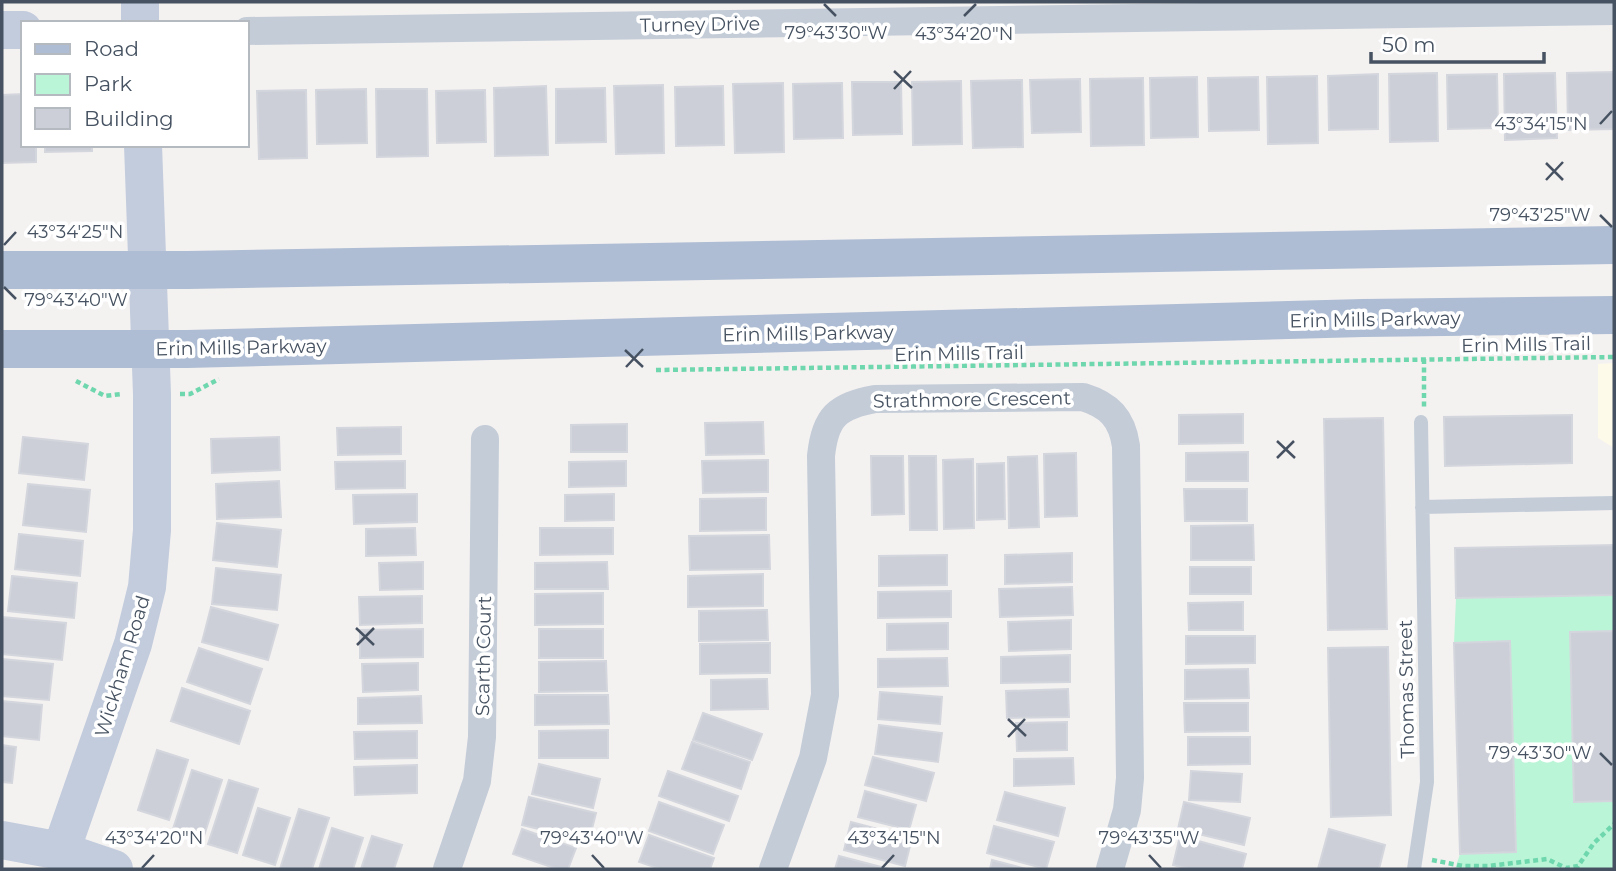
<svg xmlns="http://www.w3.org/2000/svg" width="1616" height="871" font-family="Montserrat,sans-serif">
<rect width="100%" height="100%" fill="#f4f1f1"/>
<path fill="#fefaea" d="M1614,363V448L1598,438V364Z"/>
<path fill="#bbf5d7" d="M1614,595V631L1570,632L1574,802L1614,801V869H1455L1460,854L1516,852L1510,642L1454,643L1456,598Z"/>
<path fill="#cccfd7" stroke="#d4d6dd" stroke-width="2" d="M1614,72V129L1568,130L1567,73Z
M1437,73L1438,141L1390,142L1389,74Z
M1555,73L1557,138L1505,140L1504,74Z
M1378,74V129L1329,130L1328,76Z
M1497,74L1498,128L1448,129L1447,75Z
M1317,76L1318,143L1268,144L1267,77Z
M1197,77L1198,137L1151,138L1150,78Z
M1258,77L1259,130L1209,131L1208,78Z
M1143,78L1144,145L1091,146L1090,79Z
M1080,79L1081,132L1032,133L1030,80Z
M1022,80L1023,147L973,148L971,81Z
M961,81L962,144L913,145L912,82Z
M852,82H901L902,134L853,135Z
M783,83L784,152L735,153L733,84Z
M842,83L843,138L794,139L793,84Z
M663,85L664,153L616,154L614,86Z
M248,86L249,146L203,147L247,145Z
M546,86L548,155L495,156L494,88Z
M723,86L724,145L676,146L675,87Z
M605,88L606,142L556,143V89Z
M366,89L367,143L317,144L316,90Z
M376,89H427L428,156L377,157Z
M306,90L307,158L259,159L257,91Z
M485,90L486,142L437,143L436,91Z
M23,94V145H36V162L2,163V95Z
M45,145H92V151L45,152Z
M1243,414V443L1179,444V415Z
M1572,415V463L1445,466L1444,417Z
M1383,418L1387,629L1328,630L1324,419Z
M763,422L764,454L706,455L705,423Z
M627,424V452H571V425Z
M401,427V454L338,455L337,428Z
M23,437L88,444L84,480L19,473Z
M279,437L280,470L212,473L211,439Z
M1248,452V481H1186V453Z
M1076,453L1077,516L1045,517L1044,454Z
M871,456H903L904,514L872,515Z
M909,456H936L937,530H910Z
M1037,456L1039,527L1009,528L1008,457Z
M973,459L974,528L944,529L943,460Z
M768,460V492L703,493L702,461Z
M405,461V488L336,489L335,462Z
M626,461V486L569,487V462Z
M1004,463L1005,519L977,520V464Z
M279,481L281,517L217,519L216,484Z
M28,484L90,490L86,532L23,525Z
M1184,489H1247V521H1185Z
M417,494V522L354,524L353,495Z
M614,494V520L565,521V495Z
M766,498V530L700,531V499Z
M217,523L281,530L277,567L213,560Z
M1253,525L1254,560H1191V526Z
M415,528L416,555L366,556V529Z
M540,528H613V554L540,555Z
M19,534L83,541L80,576L15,569Z
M769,535L770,569L690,570L689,536Z
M1614,545V595L1456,598L1455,548Z
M1072,553V582L1005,584V555Z
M947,555V585L879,586V556Z
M423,562V589L380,590L379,563Z
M607,562L608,589H535V563Z
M1190,567H1251V594H1190Z
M216,568L281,575L277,610L212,604Z
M763,574V606L688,607V576Z
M12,576L77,583L74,618L8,611Z
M1072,587L1073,615L1000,617L999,589Z
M951,591V617L878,618V592Z
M603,593V624L535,625V594Z
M422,596V623L360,625L359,597Z
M1243,602V630H1189L1188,603Z
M211,607L278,625L268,660L202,642Z
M767,610L768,640L699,641V611Z
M2,617L66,623L62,660L2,654Z
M1071,620V649L1009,651L1008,622Z
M948,623V649L887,650V624Z
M423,629V657L360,658V630Z
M539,629H603V658H539Z
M1614,631V801L1574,802L1570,632Z
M1186,636H1255V663L1186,664Z
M1510,641L1516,852L1460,854L1454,643Z
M770,643V673L700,674V644Z
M1388,647L1391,815L1331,817L1328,648Z
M199,648L262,669L250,704L187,682Z
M1070,655V682L1001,683V657Z
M947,658L948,686L878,687V659Z
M2,659L53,664L49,700L2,696Z
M606,661L607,691L539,692V662Z
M418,663V690L363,692L362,664Z
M1248,669L1249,698L1185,699V670Z
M767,679L768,709L711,710V680Z
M182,688L250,711L239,744L171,721Z
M1068,689L1069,717L1007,718L1006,691Z
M880,692L942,697L940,724L878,719Z
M535,695H608L609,724L535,725Z
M421,696L422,723L358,724V698Z
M2,701L42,705L39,740L2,736Z
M1184,703H1248V731L1185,732Z
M703,713L762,734L752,760L693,740Z
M1067,722V750L1017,751L1016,723Z
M879,725L942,733L938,762L875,754Z
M608,730V758H539V731Z
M417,731V758L355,759L354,732Z
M1188,737H1250V764L1188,765Z
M692,742L750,762L741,789L682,769Z
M2,745L16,747L12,783L2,782Z
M157,750L188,760L169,820L138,810Z
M873,757L934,773L926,801L865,785Z
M1073,758L1074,784L1014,786V759Z
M539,764L600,779L593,808L532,794Z
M417,765V793L355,795L354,767Z
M192,770L222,780L202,842L172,832Z
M668,771L738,796L729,821L659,796Z
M1191,771L1242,774L1240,802L1189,800Z
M229,780L258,789L237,853L208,844Z
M865,791L916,805L909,830L858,817Z
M1005,792L1065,808L1058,836L997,820Z
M529,797L596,813L589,841L522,825Z
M659,802L724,825L713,854L649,831Z
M1184,802L1250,818L1244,845L1178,829Z
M258,808L290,818L275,865L243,855Z
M299,809L329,818L312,869H280Z
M851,822L912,838L905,866L844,850Z
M994,826L1054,842L1046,869L987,853Z
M332,828L363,838L353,869H319Z
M522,829L576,848L568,869H557L513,854Z
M1329,829L1385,845L1379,869H1318Z
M649,835L714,858L710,869H660L639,862Z
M372,836L402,845L394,869H361Z
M1180,836L1246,854L1242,869H1189L1173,865Z
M839,856L889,869H835Z
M992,860L1026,869H990Z"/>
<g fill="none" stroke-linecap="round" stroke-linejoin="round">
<path stroke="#6fd7ad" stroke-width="4.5" stroke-dasharray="5 3.5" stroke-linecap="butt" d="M1424,359V408
M656,370L1614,357
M76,381L105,396L122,394
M180,394H190L219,379
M1432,860L1463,866H1488L1547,859L1566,868L1578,866L1594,843L1614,824"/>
<path stroke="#c3ccd7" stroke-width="14" d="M1422,507L1614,503
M1414,869L1427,782L1421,422"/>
<path stroke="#c3ccd7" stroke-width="28" d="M247,31L1614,11
M447,869L477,781L482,737L485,439
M773,869L813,758L825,695L821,456C825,417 837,406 875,399L1083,397C1109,405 1122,418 1126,446L1130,778L1127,810L1110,869"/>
<path stroke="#c2ccdc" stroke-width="38" d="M140,2V23
M2,30H23
M2,840L61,851L114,869
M61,851L133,644L147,587L152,530V394L143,145"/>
<path stroke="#aebdd3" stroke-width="38" d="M2,270H188L1614,245
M2,349H187L1363,318L1614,315"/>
</g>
<path fill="none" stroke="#465261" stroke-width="2.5" d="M824,4L836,16M964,16L976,4M894,71L912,88M894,89L911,71M1600,124L1612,111M1546,163L1563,180M1546,180L1563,162M1600,215L1612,227M4,245L16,232M4,287L16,299M625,350L643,367M626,367L643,349M1277,441L1295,458M1277,458L1294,441M356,628L374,645M357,645L374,628M1008,719L1026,736M1008,737L1025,719M1600,753L1612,765M592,855L604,868M1149,855L1161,868M142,868L154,855M882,868L894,855"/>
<g text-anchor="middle" stroke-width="7" stroke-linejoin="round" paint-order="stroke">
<g font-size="19" fill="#465261" stroke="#fff">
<text transform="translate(700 24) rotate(-1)" y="7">Turney Drive</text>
<text transform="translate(1375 319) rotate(-1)" y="7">Erin Mills Parkway</text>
<text transform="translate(808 333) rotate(-1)" y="7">Erin Mills Parkway</text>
<text transform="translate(1526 344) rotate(-1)" y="7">Erin Mills Trail</text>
<text transform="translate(241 347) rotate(-1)" y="7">Erin Mills Parkway</text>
<text transform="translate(959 353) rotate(-1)" y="7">Erin Mills Trail</text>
<text transform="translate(972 399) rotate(-1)" y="7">Strathmore Crescent</text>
<text transform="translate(483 656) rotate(-89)" y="7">Scarth Court</text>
<text transform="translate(122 666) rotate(-73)" y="7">Wickham Road</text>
<text transform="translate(1406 689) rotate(-91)" y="7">Thomas Street</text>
</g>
</g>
<g font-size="18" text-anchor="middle" fill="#465261" stroke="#fff" stroke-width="7" stroke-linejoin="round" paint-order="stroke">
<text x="836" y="39">79°43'30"W</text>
<text x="964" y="40">43°34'20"N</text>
<text x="1541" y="130">43°34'15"N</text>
<text x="1540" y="221">79°43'25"W</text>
<text x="75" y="238">43°34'25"N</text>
<text x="76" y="306">79°43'40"W</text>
<text x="1540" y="759">79°43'30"W</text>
<text x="154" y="844">43°34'20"N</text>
<text x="894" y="844">43°34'15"N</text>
<text x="592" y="844">79°43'40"W</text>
<text x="1149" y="844">79°43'35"W</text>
</g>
<rect width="1616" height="871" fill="none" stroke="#465261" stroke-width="7"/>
<rect x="21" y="21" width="228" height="126" fill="#ffffff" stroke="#b5bac0" stroke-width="2"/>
<rect x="35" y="44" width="35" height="10" fill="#aebdd3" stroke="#b5bac0" stroke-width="2"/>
<text x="84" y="56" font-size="21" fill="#465261">Road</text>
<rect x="35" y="74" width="35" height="21" fill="#bbf5d7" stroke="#b5bac0" stroke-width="2"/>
<text x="84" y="91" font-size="21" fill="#465261">Park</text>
<rect x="35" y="108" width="35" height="21" fill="#cccfd7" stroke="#b5bac0" stroke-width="2"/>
<text x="84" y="126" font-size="21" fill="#465261">Building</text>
<path d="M1371 52v10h173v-10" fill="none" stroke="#465261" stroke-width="3.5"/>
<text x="1382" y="52" font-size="21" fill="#465261" stroke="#ffffff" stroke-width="5" paint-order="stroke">50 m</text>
</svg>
